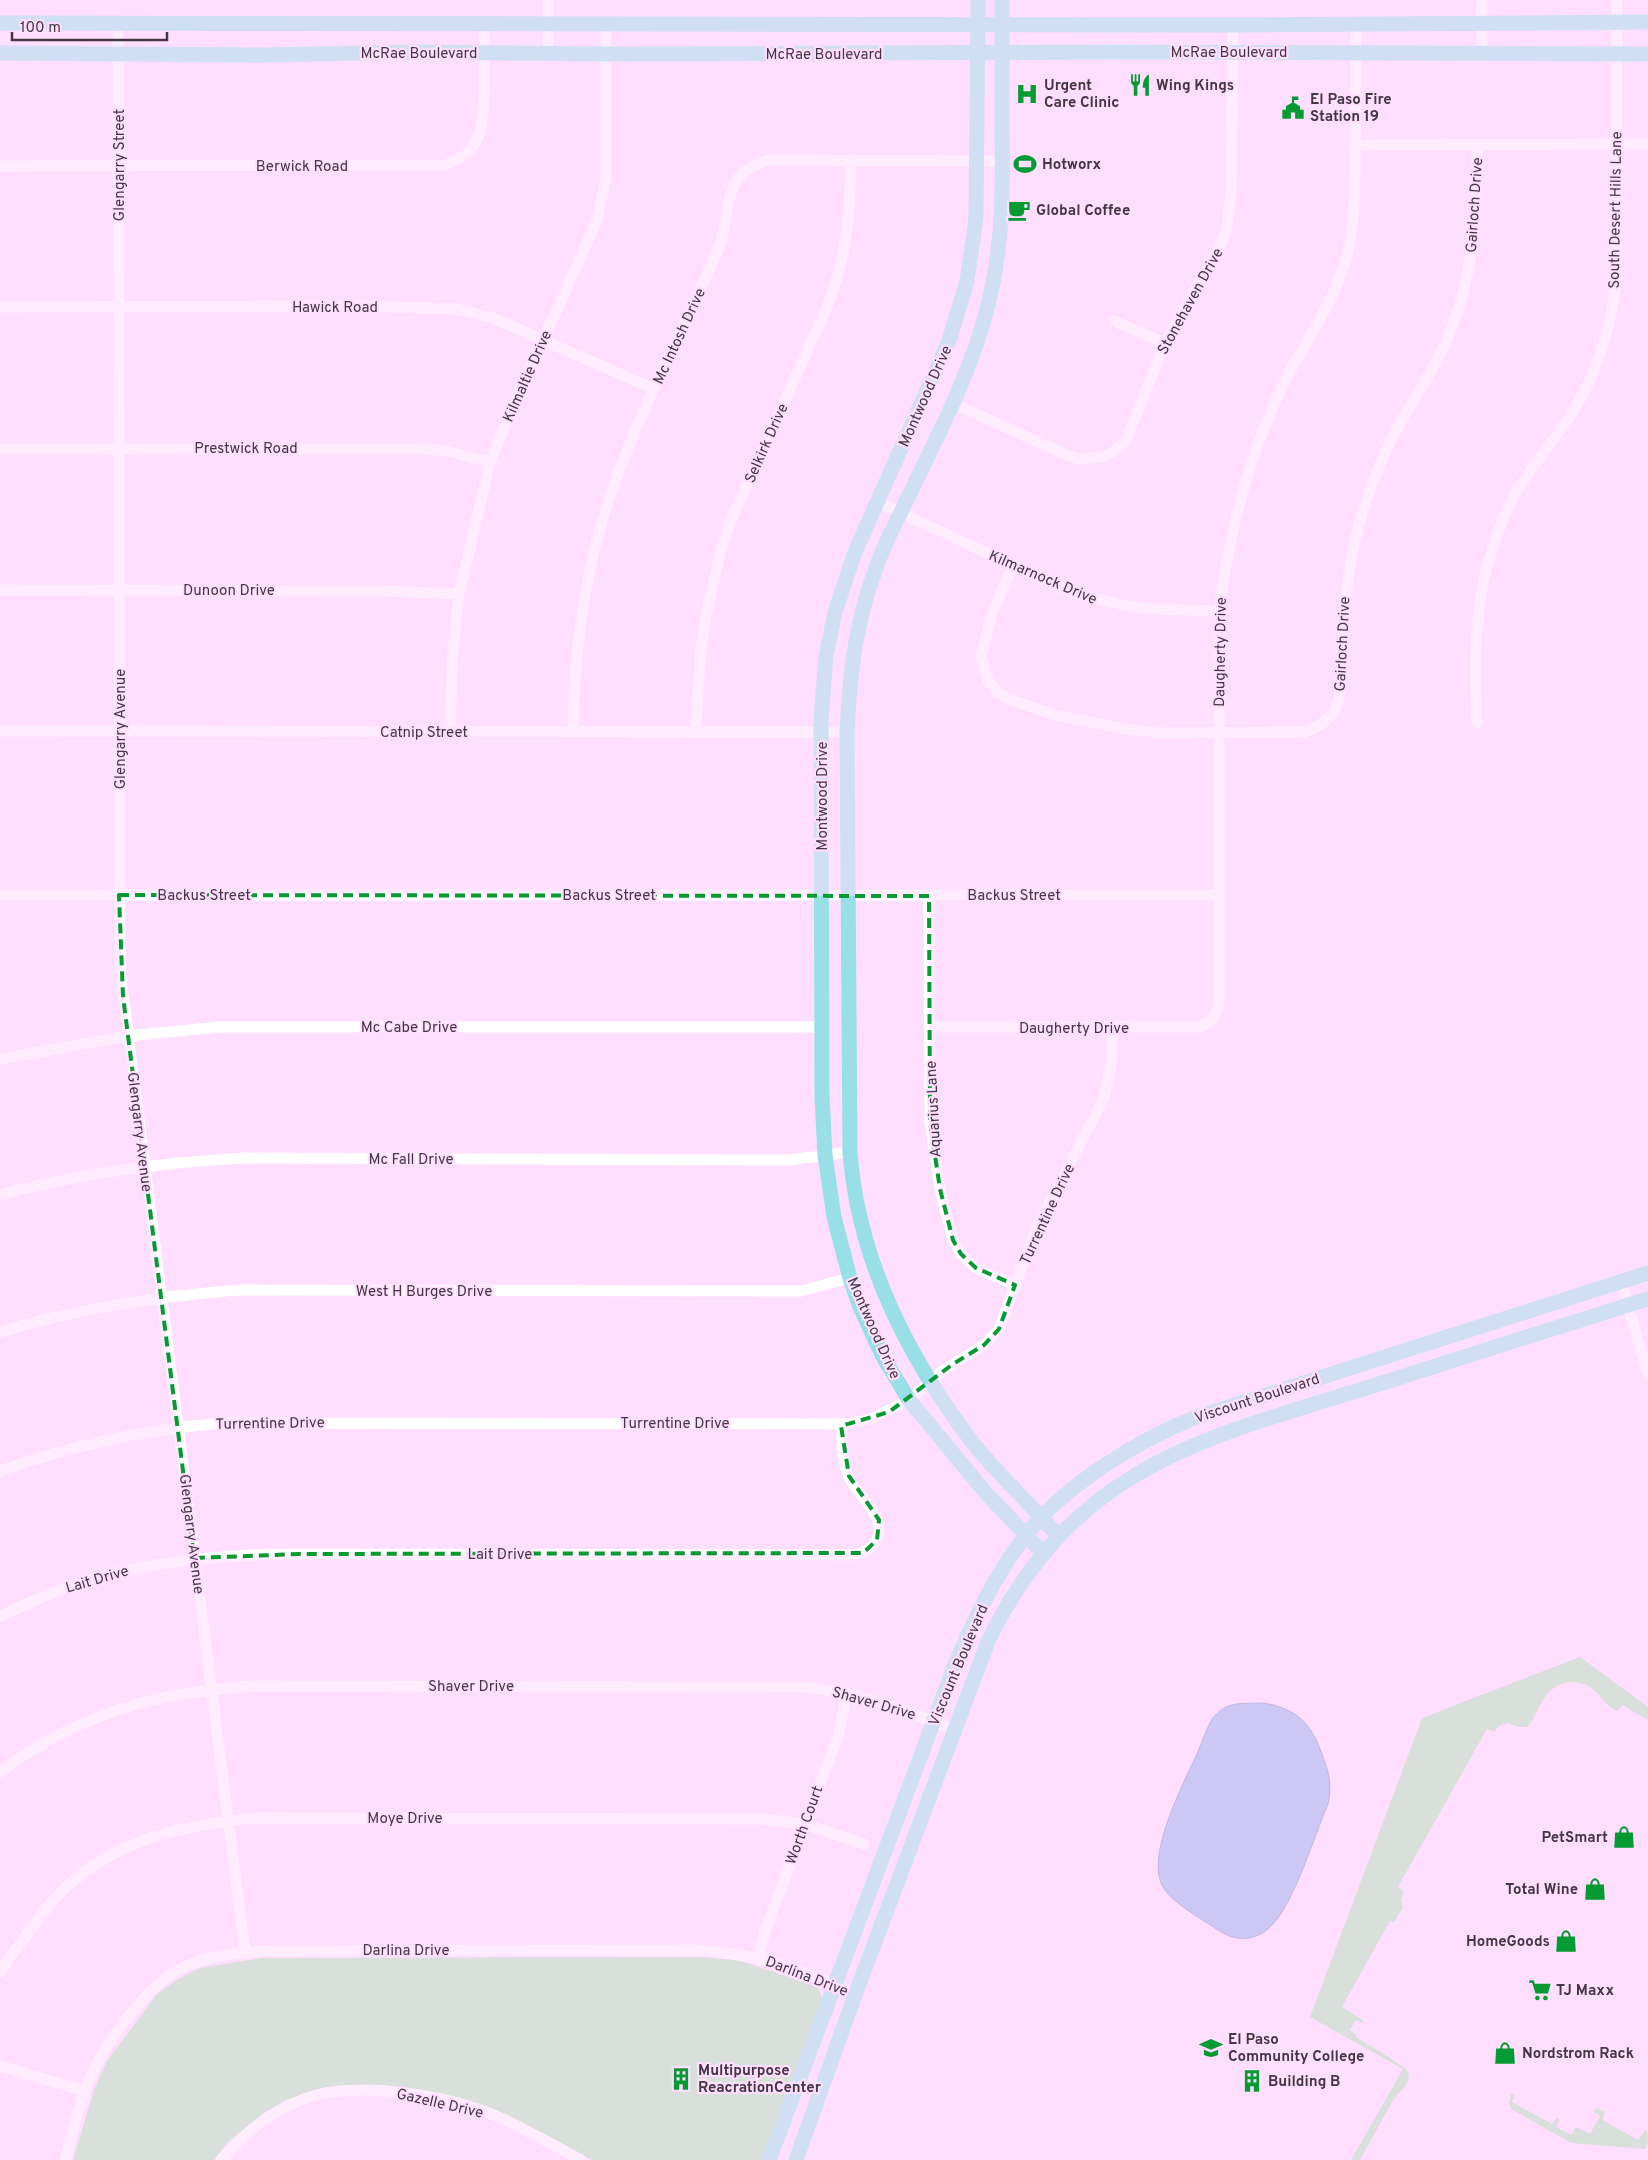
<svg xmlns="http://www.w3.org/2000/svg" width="1648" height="2160" font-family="Overpass,sans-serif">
<rect width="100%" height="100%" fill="#ffdeff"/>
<path fill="#abdfae" d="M1580,1657L1648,1707V1720L1622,1705L1618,1711H1616C1607,1706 1603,1699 1596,1692C1581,1677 1557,1679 1545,1697C1538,1707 1535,1719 1527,1727H1519L1508,1723L1499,1726L1494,1732L1487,1729L1398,1887L1404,1891L1401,1900L1403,1908L1394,1922L1390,1921L1342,2007L1364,2021L1362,2023L1356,2020L1350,2030L1356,2034V2037L1390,2058L1407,2070L1409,2077L1407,2084L1393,2100L1360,2160H1351L1403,2069L1310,2017L1422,1718Z
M698,1957L738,1960L818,1987L823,2001L763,2160H592L505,2114L447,2095L390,2086L326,2087L286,2100L265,2112L228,2142L214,2160H73L94,2090L107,2061L157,1994L178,1979L200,1968L261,1958Z
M1511,2093L1515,2095L1512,2102L1552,2124L1557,2118L1559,2119L1556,2127L1571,2135L1576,2127L1590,2134L1600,2116L1594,2112L1597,2108L1605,2112L1602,2120L1638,2140L1644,2131H1647L1648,2144L1645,2149L1571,2143L1511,2109L1509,2104Z"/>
<path fill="#8faae9" stroke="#7888b8" d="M1264,1703C1297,1709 1311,1723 1322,1754C1329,1772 1332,1785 1328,1804C1314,1837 1295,1900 1273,1924C1258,1941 1237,1943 1218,1930C1201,1918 1169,1902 1161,1883C1148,1851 1183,1784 1197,1754C1202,1742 1206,1730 1212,1719C1227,1700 1241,1704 1264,1703Z"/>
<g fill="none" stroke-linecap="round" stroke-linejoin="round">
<path stroke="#fff" stroke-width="11" d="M548,0V54
M118,23L120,970L245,1952
M1482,53V0
M1355,145L1648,144
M0,166L444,165C485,151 483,124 484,86C484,66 484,45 484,24
M0,307L360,306L456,309L493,318L654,389
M1114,321L1165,343
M952,403L1069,456L1080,459L1102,457L1112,453L1126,440L1165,343L1222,242L1226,231L1231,195L1233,25
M0,449H425L447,451L490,462
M877,502L1073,593L1126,606L1153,609L1219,611
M1013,566L993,610L981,656L988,681L998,692L1008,699L1055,715L1125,729L1160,733L1304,732C1324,726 1337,714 1340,693C1343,631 1344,570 1363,510C1371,486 1380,463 1391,440C1407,409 1428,380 1443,348C1474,283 1477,215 1477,145
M0,590L383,591L459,594
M1477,723C1472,643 1476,571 1513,498C1530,466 1555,441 1574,410C1599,369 1612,322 1617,274V0
M0,731L847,732
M573,731C574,662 581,595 600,528C628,430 680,339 720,245C731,207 722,172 770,160L1003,161
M696,731L700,656L706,615L722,546L732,518L828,305C846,258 852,210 850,160
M450,732L452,661L459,594L490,462L542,338L554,317L597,220L606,178V23
M0,895H1218
M929,896L930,1122L940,1189L953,1240L961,1254L976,1268L1015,1285
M931,1027H1199C1212,1023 1216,1016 1219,1003V611C1229,531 1248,456 1284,383C1304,342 1334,304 1346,258C1355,225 1355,191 1355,157C1356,113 1355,68 1356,24
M0,1059L128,1036L219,1027H821
M0,1195C79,1173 160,1163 242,1158L788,1160L850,1152
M1621,1282L1648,1375
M0,1332C79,1308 159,1296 240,1290L801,1291L850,1278
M0,1471C72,1445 145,1430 222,1423L849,1424L871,1419L909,1400L941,1372L984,1345L999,1329L1036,1229L1104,1098L1112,1058V1028
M0,1617C93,1567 196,1554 300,1554L855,1555C864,1553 872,1549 876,1541C889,1518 858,1497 849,1477C842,1461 841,1442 842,1424
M0,1772C80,1713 154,1693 252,1686L803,1687C856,1692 905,1710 955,1730
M758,1957L765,1931L838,1736L847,1693
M0,1972C15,1951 29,1930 45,1910C100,1842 174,1826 256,1818L762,1819L804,1824L864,1844
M0,2066L85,2091
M65,2160C73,2132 79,2102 91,2076C107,2040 150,1981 186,1966C211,1955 242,1952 269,1951L698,1950C757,1955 802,1968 855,1995
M221,2160C244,2134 266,2115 299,2101C351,2078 453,2095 503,2119C530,2132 555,2146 581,2160"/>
<path stroke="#98dfe7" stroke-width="15" d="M978,0L976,218L967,281L949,341L855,552L835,612L826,656L821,719L822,1097L825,1155L834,1217L850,1278L860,1307L882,1355L909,1400L986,1493L1043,1553
M1002,0C1002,43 1002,87 1002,130C1003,194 1003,253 985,316C967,383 932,446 903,508C893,528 883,547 876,568C855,624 850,673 847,732L850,1152C858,1260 908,1358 973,1443C999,1476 1031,1504 1058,1536
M0,23L1233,25L1648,22
M0,53L264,55L411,52L606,54L1112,52L1648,54
M769,2160L956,1662C975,1618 996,1573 1026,1535C1065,1485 1135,1442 1194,1418L1648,1273
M796,2160L855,1995L989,1639C1076,1464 1205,1438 1376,1385C1467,1356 1557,1327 1648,1299"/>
</g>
<path d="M0 0H1648V2160H0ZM119,895L929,896L930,1122L940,1189L953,1240L961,1254L976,1268L1015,1285L999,1329L984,1345L953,1364L889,1412L841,1426L849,1476L879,1520L877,1540L863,1553L300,1554L194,1558L123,996Z" fill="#ffdeff" fill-opacity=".55" fill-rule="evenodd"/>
<path fill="none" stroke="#069a32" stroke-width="4" stroke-dasharray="10 6" stroke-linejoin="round" d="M119,895L929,896L930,1122L940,1189L953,1240L961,1254L976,1268L1015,1285L999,1329L984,1345L953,1364L889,1412L841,1426L849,1476L879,1520L877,1540L863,1553L300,1554L194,1558L123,996Z"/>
<defs>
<symbol id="restaurant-bare" viewBox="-9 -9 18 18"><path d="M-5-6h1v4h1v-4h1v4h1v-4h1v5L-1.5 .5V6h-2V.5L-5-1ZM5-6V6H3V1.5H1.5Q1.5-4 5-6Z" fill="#069a32" stroke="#ffdeff" stroke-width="2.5" paint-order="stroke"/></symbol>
<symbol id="hospital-bare" viewBox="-9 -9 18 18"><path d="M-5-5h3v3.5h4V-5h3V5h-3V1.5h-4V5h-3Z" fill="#069a32" stroke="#ffdeff" stroke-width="2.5" paint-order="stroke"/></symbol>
<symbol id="civic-bare" viewBox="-9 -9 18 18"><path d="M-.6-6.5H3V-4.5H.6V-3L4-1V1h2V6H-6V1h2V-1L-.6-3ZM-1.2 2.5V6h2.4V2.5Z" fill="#069a32" stroke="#ffdeff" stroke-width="2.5" paint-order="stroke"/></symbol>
<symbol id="stadium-bare" viewBox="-9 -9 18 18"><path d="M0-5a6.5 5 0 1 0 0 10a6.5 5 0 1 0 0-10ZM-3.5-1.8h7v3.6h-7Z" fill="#069a32" stroke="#ffdeff" stroke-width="2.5" paint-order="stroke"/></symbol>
<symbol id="cafe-bare" viewBox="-9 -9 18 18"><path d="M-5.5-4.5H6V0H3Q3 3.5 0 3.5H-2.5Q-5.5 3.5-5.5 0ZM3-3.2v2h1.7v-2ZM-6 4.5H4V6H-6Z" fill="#069a32" stroke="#ffdeff" stroke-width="2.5" paint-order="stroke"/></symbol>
<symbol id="shop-bare" viewBox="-9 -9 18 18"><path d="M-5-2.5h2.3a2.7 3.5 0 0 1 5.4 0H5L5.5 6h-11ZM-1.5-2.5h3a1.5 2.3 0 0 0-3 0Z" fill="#069a32" stroke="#ffdeff" stroke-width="2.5" paint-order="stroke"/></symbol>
<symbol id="supermarket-bare" viewBox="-9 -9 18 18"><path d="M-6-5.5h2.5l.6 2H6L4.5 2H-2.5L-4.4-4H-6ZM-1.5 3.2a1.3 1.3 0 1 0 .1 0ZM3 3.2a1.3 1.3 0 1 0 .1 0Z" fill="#069a32" stroke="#ffdeff" stroke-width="2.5" paint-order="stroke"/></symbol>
<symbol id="university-bare" viewBox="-9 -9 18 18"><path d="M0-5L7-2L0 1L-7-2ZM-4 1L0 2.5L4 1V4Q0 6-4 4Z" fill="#069a32" stroke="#ffdeff" stroke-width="2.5" paint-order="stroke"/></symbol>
<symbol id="building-bare" viewBox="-9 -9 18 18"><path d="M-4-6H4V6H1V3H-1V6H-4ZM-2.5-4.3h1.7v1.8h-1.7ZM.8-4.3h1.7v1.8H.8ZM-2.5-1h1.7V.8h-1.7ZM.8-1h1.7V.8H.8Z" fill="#069a32" stroke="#ffdeff" stroke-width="2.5" paint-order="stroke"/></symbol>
</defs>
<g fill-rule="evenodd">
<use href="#restaurant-bare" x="1124" y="69" width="32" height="32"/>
<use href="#hospital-bare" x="1011" y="78" width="32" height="32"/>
<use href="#civic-bare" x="1277" y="92" width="32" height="32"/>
<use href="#stadium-bare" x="1009" y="148" width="32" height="32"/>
<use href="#cafe-bare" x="1003" y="194" width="32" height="32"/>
<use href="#shop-bare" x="1608" y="1821" width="32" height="32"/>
<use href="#shop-bare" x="1579" y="1873" width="32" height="32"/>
<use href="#shop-bare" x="1550" y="1925" width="32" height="32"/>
<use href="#supermarket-bare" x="1524" y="1974" width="32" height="32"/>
<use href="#university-bare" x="1195" y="2032" width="32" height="32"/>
<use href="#shop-bare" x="1489" y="2037" width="32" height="32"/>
<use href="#building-bare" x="665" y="2063" width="32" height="32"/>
<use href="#building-bare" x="1236" y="2065" width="32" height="32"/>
</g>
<g text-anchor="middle" stroke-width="4.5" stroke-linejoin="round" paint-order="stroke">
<g font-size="15" fill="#443744" stroke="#ffdeff">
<text x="1229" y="57">McRae Boulevard</text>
<text x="419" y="58">McRae Boulevard</text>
<text x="824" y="59">McRae Boulevard</text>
<text transform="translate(119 165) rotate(-90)" y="5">Glengarry Street</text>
<text x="302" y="171">Berwick Road</text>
<text transform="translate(1474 205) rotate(-86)" y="5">Gairloch Drive</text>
<text transform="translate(1615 210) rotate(-89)" y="5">South Desert Hills Lane</text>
<text transform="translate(1190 301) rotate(-61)" y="5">Stonehaven Drive</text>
<text x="335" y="312">Hawick Road</text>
<text transform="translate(679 336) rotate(-65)" y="5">Mc Intosh Drive</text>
<text transform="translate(527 376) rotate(-66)" y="5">Kilmaltie Drive</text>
<text transform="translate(925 396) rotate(-66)" y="5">Montwood Drive</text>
<text transform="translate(766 443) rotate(-66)" y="5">Selkirk Drive</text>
<text x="246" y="453">Prestwick Road</text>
<text transform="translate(1043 577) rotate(23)" y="5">Kilmarnock Drive</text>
<text x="229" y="595">Dunoon Drive</text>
<text transform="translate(1342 644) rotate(-87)" y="5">Gairloch Drive</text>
<text transform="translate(1220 652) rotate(-89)" y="5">Daugherty Drive</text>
<text transform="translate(120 729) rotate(-90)" y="5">Glengarry Avenue</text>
<text x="424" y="737">Catnip Street</text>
<text transform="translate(822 796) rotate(-90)" y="5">Montwood Drive</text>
<text x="204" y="900">Backus Street</text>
<text x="609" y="900">Backus Street</text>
<text x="1014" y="900">Backus Street</text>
<text x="409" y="1032">Mc Cabe Drive</text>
<text x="1074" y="1033">Daugherty Drive</text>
<text transform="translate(933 1109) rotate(-93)" y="5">Aquarius Lane</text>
<text transform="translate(140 1132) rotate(83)" y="5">Glengarry Avenue</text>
<text x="411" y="1164">Mc Fall Drive</text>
<text transform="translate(1047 1214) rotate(-65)" y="5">Turrentine Drive</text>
<text x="424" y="1296">West H Burges Drive</text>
<text transform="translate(874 1328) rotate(66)" y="5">Montwood Drive</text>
<text transform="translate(1257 1398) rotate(-18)" y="5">Viscount Boulevard</text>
<text transform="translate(270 1423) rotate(-1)" y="5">Turrentine Drive</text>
<text x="675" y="1428">Turrentine Drive</text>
<text transform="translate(192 1534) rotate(83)" y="5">Glengarry Avenue</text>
<text x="500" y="1559">Lait Drive</text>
<text transform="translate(97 1579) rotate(-16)" y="5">Lait Drive</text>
<text transform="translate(958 1665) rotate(-67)" y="5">Viscount Boulevard</text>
<text x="471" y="1691">Shaver Drive</text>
<text transform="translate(874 1703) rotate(16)" y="5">Shaver Drive</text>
<text x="405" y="1823">Moye Drive</text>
<text transform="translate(804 1825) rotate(-70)" y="5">Worth Court</text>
<text x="406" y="1955">Darlina Drive</text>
<text transform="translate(807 1976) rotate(21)" y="5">Darlina Drive</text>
<text transform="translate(440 2103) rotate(13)" y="5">Gazelle Drive</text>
</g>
<g font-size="15" font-weight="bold" fill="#443744" stroke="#ffdeff" text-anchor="start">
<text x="1044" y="90">Urgent<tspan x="1044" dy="17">Care Clinic</tspan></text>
<text x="1156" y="90">Wing Kings</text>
<text x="1310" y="104">El Paso Fire<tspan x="1310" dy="17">Station 19</tspan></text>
<text x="1042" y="169">Hotworx</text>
<text x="1036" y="215">Global Coffee</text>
<text x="1608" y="1842" text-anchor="end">PetSmart</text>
<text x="1578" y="1894" text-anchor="end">Total Wine</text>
<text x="1550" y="1946" text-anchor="end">HomeGoods</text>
<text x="1556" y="1995">TJ Maxx</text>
<text x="1228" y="2044">El Paso<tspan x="1228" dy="17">Community College</tspan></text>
<text x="1522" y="2058">Nordstrom Rack</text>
<text x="698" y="2075">Multipurpose<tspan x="698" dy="17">ReacrationCenter</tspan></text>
<text x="1268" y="2086">Building B</text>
</g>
</g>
<path d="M12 32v8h155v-8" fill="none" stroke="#443744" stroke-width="2.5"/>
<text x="20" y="32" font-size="15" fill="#443744" stroke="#ffdeff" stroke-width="4" paint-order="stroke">100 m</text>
</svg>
